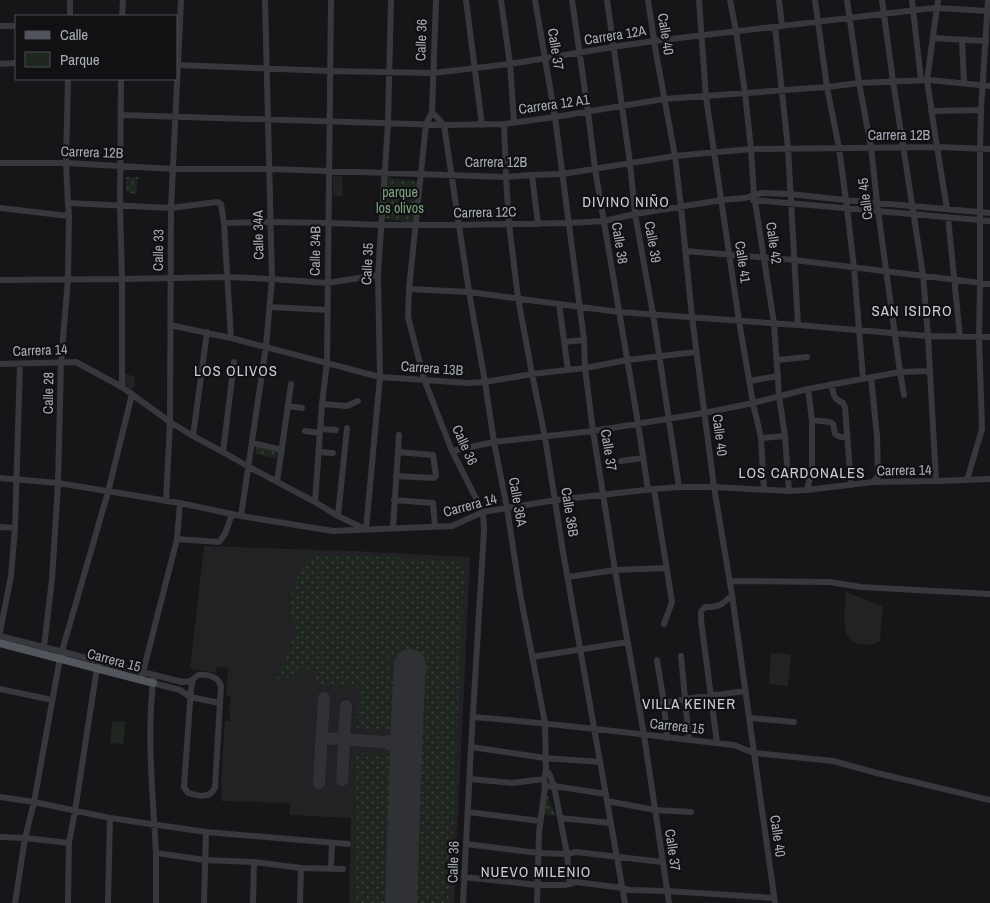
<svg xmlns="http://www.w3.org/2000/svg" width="990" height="903" font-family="'Archivo Narrow',sans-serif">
<defs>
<pattern id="green-dots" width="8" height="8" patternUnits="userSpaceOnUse" patternTransform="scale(1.25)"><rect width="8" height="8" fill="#1e261f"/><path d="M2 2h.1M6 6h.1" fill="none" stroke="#3c433d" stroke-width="1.8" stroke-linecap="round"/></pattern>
</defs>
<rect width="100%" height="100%" fill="#161618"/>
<path fill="#222225" d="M333,176H342L343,197L333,195Z
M122,373L134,376L135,385L132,390L124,383Z
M204,546L354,551L470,557L454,903H349L351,818L290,815V803L221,801L222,783L221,782L225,721H230V710H228L231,697L226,696L228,668L217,667L216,673L190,669Z
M846,592L883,606L880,641L871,645L854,643L847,635L844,618Z
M771,653L791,654L788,686L769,684Z"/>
<path fill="url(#green-dots)" d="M126,177H138L136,194L126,192Z
M387,178L418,181L412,223L383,218Z
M257,445L278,450L276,458L255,454Z
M313,555H359L455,561L461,563L464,567L450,903H410L419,663L391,662L390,677L397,688L395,724L393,728L390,730L357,728L359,688L358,687L314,685L315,672L300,671L299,676H290L282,682L276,681L295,634L290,608L293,589L300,570L308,558Z
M356,753L387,754L391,756L395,761L389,903H355L357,799L354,794Z
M546,792L556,816L543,815Z"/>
<path fill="#1e261f" d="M112,721L126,722L123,744L110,743Z"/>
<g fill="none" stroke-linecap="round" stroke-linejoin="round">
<path stroke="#303135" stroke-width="12" d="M321,738L385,742C396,746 401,751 406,761
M385,742C400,740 403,737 407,723
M342,780L344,744L345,741L348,739L344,736L346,706
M319,783L324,698"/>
<path stroke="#303135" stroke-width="32" d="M401,903L407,723L410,665"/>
<path stroke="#37383d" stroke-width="6" d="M436,0L432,112L426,124L409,289L408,317L424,379L452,451L483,512L484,530L471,747L463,903
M466,0L482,125
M501,0L510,64L514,122
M535,0L555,117L584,340L585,368L593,431L615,570L644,735L669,903
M572,0L588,112L595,169L638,423L648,490
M607,0L630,163L635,214L653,314L679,487
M648,0L656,53L675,156L681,207L692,317L714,487L732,595L775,903
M699,0L706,97L739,321L753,403L761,438L764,490
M730,0L736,31L745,93L751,149L754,195L774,323L779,396L785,436L789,491
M779,0L782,26
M815,0L827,87L839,148L847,208L854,268L863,378
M847,0L859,83L871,147L878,211L900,372L904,395
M882,0L893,81L923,275L928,336L936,481
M912,0L921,80
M938,0L927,80L937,147L947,209
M70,16V0
M122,16L123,0
M0,26H16
M775,27L788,148L798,325
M933,38L986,41
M962,40L964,83
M0,64L16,63
M176,65L330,71L433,73L510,64L613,47L654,41L925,9L937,8L987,11
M121,79L120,206L122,279V387
M931,111L981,110
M432,112L444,125L469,292L485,382L494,442L507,508L520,593L545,723L546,770L544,779L545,787L539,833L537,903
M121,115L444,125L504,124L555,117L664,99L827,87L859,83L929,80L990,86
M504,124L506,177L509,224L518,298L532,374L545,437L563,552L625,903
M0,163H66L173,169H269L506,177L532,175L562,174L675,156L751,149L937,147L990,149
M532,175L538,224
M753,200L990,221
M68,203L171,208L217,202L221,204L224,223L231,338
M0,208L69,216
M948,217L960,337
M224,223L271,222L328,223L382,225H459L568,223L604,221L635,214L722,200L745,198L754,195L762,193L790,194L845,200L990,213
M685,251L794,260L990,284
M0,280L122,279L227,277L272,279L327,283L378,275
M409,289L469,292L619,312L798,325L928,336L990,337
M559,304L568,370
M270,307L327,310
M170,325L231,338L380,377L469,383L485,382L532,374L585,368L627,360L696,352
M564,342L584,340
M777,360L807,357
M0,364L76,362L122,387L170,422L193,436L223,452L249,467L315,502L338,516L365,529
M871,377L877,436L878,476L873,482
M749,381L778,376
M832,384C833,395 833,398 843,403L845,407L851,485
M322,404L347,406L358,401
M288,406L302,408
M812,420L830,422L833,424L835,434L840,437H847
M320,429L336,430
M305,431L320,433
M193,436L207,332
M761,438L785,436
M253,443L282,450
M452,451L494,442L593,431L704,413L753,403L808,389L900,372L930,371
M223,452L234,362
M319,452L333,453
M621,461L643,458
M396,476L434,478L436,476L433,455L398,452
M0,478L58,483L180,503L241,516L333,531L452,526L483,512L556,500L654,489L679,487H714L789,491L807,490L873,482L936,481L990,479
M967,480L982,429L979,337L980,284V148L981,110L988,0
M277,482L291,384
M654,489L672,602L664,624
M807,490L812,470V420L808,389
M394,500L433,503L435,526
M166,501L170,422L171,208L181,0
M315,502L322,404L327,362L331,0
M241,516L266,346L272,279L265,0
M338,516L347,428
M0,527L15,528
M393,528L399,435
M366,529L380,377L378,275L388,123L391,0
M177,539L219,542L225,534L232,514
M568,577L615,570L666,568
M730,581L829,582L861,587L990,594
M0,632L11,576L15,528L20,364
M0,636L182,682L192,681
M44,647L52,579L58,483L61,362L68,279L69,216L68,203L66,163L68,79
M681,656L689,740
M532,657L628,642
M657,660L664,703L667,738
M154,675C146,734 153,794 156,853C156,869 156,886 156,903
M198,675C207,674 218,676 221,686L215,787C211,799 198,796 188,793L184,787L191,689L193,679Z
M142,676L177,539L180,503
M153,683L180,690L190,697L220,703
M0,689L52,700
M640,708L685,699L746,691
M473,717C560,724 647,735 734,745L754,753L833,761L877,773L990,800
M750,718L794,722
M717,743L701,620V611L705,607C720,607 722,605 732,595
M471,747L545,758L600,762
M546,770L550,775L554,786L606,794
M470,779L512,783L544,779
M545,787L554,786L567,854L570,884
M0,797L34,802L110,818L206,832L348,844
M607,801L655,810L691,812
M468,812L540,821
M560,818L611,823
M0,837L25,838L69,843
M466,844L539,853L567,854L576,852L662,862
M156,853L205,860L254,862L301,868L343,869
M331,868L332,843
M464,877L537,885H565L576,882L623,888L629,890L666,891L774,898
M15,903L25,838L34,802L60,658L108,492L132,394
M68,903L69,843L75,811L98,661
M108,903L110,818
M204,903L206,832
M253,903L254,862
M300,903L301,868"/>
<path stroke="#53555c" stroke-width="8" d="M0,643L153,683"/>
</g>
<g text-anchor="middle" stroke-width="4.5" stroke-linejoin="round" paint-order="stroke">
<g font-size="14" fill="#a8adb8" stroke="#111113">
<text transform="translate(666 34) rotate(81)" y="5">Calle 40</text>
<text transform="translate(615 35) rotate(-9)" y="5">Carrera 12A</text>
<text transform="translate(421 40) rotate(-88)" y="5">Calle 36</text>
<text transform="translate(556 49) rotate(81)" y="5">Calle 37</text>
<text transform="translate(554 104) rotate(-8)" y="5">Carrera 12 A1</text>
<text x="899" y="140">Carrera 12B</text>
<text transform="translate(92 152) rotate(2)" y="5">Carrera 12B</text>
<text x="496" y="167">Carrera 12B</text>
<text transform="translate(865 199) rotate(-97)" y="5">Calle 45</text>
<text transform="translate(485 212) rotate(-1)" y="5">Carrera 12C</text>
<text transform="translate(258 235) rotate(-91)" y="5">Calle 34A</text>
<text transform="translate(653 242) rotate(80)" y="5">Calle 39</text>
<text transform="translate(620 243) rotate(81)" y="5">Calle 38</text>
<text transform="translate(774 243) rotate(82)" y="5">Calle 42</text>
<text transform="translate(158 250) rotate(-89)" y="5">Calle 33</text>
<text transform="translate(315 251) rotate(-89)" y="5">Calle 34B</text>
<text transform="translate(743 262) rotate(82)" y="5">Calle 41</text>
<text transform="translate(367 264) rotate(-87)" y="5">Calle 35</text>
<text transform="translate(40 350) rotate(-2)" y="5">Carrera 14</text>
<text transform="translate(432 368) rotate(4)" y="5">Carrera 13B</text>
<text transform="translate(48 393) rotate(-89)" y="5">Calle 28</text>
<text transform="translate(720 435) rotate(83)" y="5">Calle 40</text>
<text transform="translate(465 445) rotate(66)" y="5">Calle 36</text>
<text transform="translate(609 450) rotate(81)" y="5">Calle 37</text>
<text transform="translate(904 470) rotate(-1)" y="5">Carrera 14</text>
<text transform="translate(518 502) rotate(80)" y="5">Calle 36A</text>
<text transform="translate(470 505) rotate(-15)" y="5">Carrera 14</text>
<text transform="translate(570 512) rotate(81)" y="5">Calle 36B</text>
<text transform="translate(114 660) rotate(15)" y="5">Carrera 15</text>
<text transform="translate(677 726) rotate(6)" y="5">Carrera 15</text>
<text transform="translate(778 836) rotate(82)" y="5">Calle 40</text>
<text transform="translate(673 850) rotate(82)" y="5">Calle 37</text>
<text transform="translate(453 862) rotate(-88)" y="5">Calle 36</text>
</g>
<g font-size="14" fill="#7fa381" stroke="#111113">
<text x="400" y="197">parque<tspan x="400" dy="16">los olivos</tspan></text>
</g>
<g font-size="15" letter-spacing="1" fill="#c9ccd4" stroke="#111113">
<text x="626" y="207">DIVINO NIÑO</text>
<text x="912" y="316">SAN ISIDRO</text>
<text x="236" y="376">LOS OLIVOS</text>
<text x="802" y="478">LOS CARDONALES</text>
<text x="689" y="709">VILLA KEINER</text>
<text x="536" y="877">NUEVO MILENIO</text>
</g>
</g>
<rect x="15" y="15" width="162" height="65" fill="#111113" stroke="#4d4f55"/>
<rect x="25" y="31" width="25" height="8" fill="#53555c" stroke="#4d4f55"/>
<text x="60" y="40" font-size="15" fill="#a8adb8">Calle</text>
<rect x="25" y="52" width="25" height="15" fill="#1e261f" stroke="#4d4f55"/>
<text x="60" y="65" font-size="15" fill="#a8adb8">Parque</text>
</svg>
